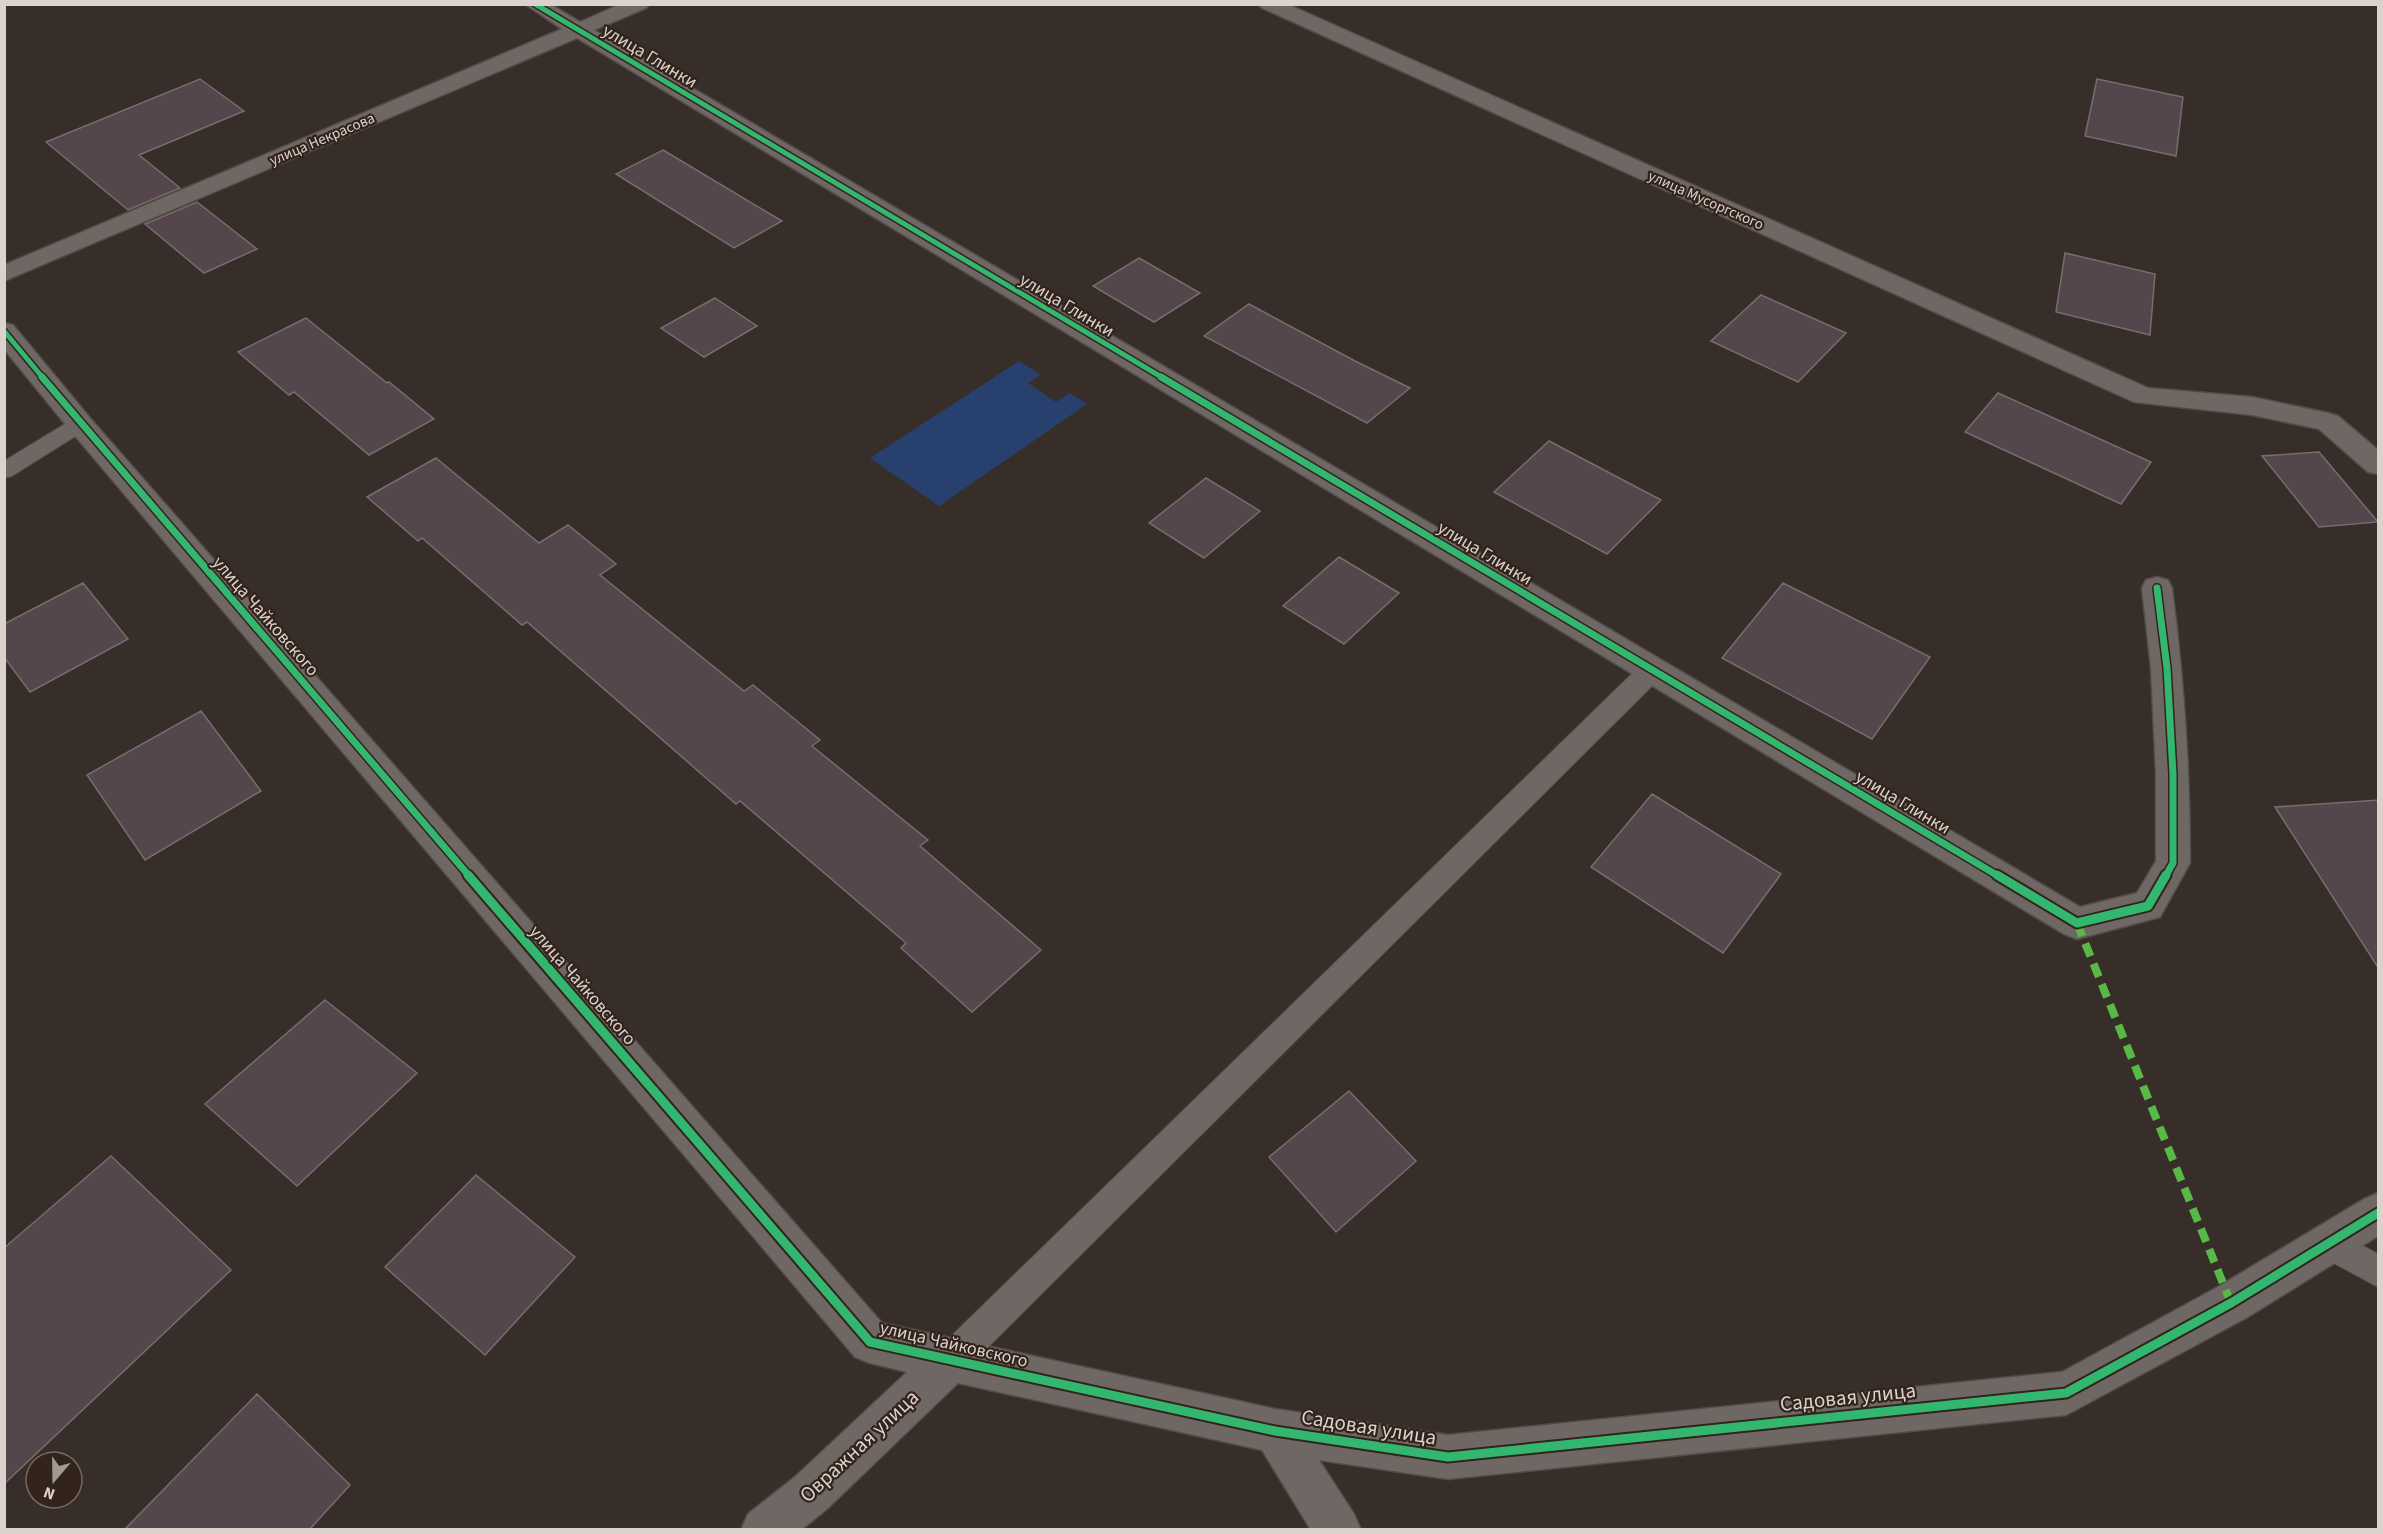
<svg xmlns="http://www.w3.org/2000/svg" width="2383" height="1534" font-family="'Source Sans 3',sans-serif">
<rect width="100%" height="100%" fill="#372e2a"/>
<path fill="#28406e" d="M1019,361L1087,404L939,506L870,458Z"/>
<path fill="#372e2a" d="M1044,373L1073,391L1056,402L1028,383Z"/>
<path fill="#55464b" stroke="#756e6e" stroke-width="1.5" d="M200,79L244,111L139,155L180,188L128,210L46,142Z
M2097,79L2183,97L2176,156L2085,136Z
M663,150L782,221L734,248L616,174Z
M197,202L257,249L204,273L145,224Z
M2065,253L2155,274L2150,335L2056,312Z
M1139,258L1200,293L1154,322L1093,286Z
M1761,295L1846,333L1798,382L1711,341Z
M715,298L757,326L704,357L661,328Z
M1249,304L1355,361L1410,388L1367,423L1204,336Z
M306,318L387,383L389,382L434,419L369,455L294,392L289,395L238,352Z
M1998,393L2151,462L2121,504L1965,432Z
M1549,441L1661,500L1607,554L1494,492Z
M2319,452L2378,522L2319,527L2262,456Z
M436,458L539,543L568,525L616,564L600,575L744,691L753,685L820,740L812,746L928,840L920,846L1041,950L972,1012L901,948L906,943L740,801L736,804L527,622L522,625L422,538L418,541L367,497Z
M1206,478L1260,511L1204,558L1149,523Z
M1339,557L1399,593L1344,644L1283,606Z
M83,583L128,639L30,692L4,657V624Z
M1783,583L1930,657L1872,739L1722,658Z
M201,711L261,791L145,860L87,775Z
M1652,794L1781,874L1723,953L1591,867Z
M2379,800V969L2275,807Z
M325,1000L417,1073L297,1186L205,1104Z
M1349,1091L1416,1161L1336,1232L1269,1157Z
M111,1156L231,1270L4,1484V1248Z
M476,1175L575,1257L485,1355L385,1267Z
M257,1394L350,1485L309,1530H124Z"/>
<g fill="none" stroke-linecap="round" stroke-linejoin="round">
<defs>
<path id="service" d="M80,417L87,419L91,424L87,429L12,476L4,478V461L73,419Z
M1652,661L1661,663L1664,670L1661,677L964,1371L952,1376L940,1371L935,1359L940,1347L1643,663Z
M2328,1227L2378,1254V1287L2317,1254L2312,1243L2317,1232Z"/>
<path id="minor" d="M525,4H550L580,22L621,4H649L646,8L594,30L2080,907L2137,893L2156,861V774L2151,668L2142,588L2146,580L2157,577L2168,580L2172,588C2184,680 2190,770 2190,863L2160,917L2077,939L2064,934L577,38L4,281V265L562,29Z
M1259,4H1287L2148,388L2252,397L2328,413L2338,416L2378,450V474L2368,472L2319,429L2252,415L2134,402L1262,8Z
M4,323L13,325L90,418L882,1323L1275,1409L1448,1435L2062,1372L2216,1288L2364,1199L2378,1193V1236L2246,1318L2066,1415L1448,1479L1319,1460L1354,1514L1361,1530H1311L1262,1450L958,1383L828,1508L801,1530H741L748,1514L796,1476L907,1372L870,1363L855,1357L70,430L4,349Z"/>
</defs>
<use href="#service" stroke="#534b48" stroke-width="2"/>
<use href="#minor" stroke="#534b48" stroke-width="3"/>
<use href="#service" fill="#6e6764" fill-rule="evenodd"/>
<use href="#minor" fill="#6e6764" fill-rule="evenodd"/>
<path stroke="#58b947" stroke-width="8" stroke-dasharray="14 8" stroke-linecap="butt" d="M2077,923L2231,1303"/>
<defs>
<path id="cycleway-far2" d="M535,4L1163,378
M4,331L43,378"/>
<path id="cycleway-far1" d="M42,377L470,877
M1161,377L2000,877
M2157,588L2167,668L2173,774V863L2165,877"/>
<path id="cycleway" d="M468,875L870,1342L1275,1431L1448,1457L2066,1393L2231,1303L2378,1213
M1997,875L2077,923L2148,906L2166,875"/>
</defs>
<use href="#cycleway-far2" stroke="#32231b" stroke-width="8"/>
<use href="#cycleway-far1" stroke="#32231b" stroke-width="10"/>
<use href="#cycleway" stroke="#32231b" stroke-width="13"/>
<use href="#cycleway-far2" stroke="#33b770" stroke-width="5"/>
<use href="#cycleway-far1" stroke="#33b770" stroke-width="7"/>
<use href="#cycleway" stroke="#33b770" stroke-width="9"/>
</g>
<g text-anchor="middle" stroke-width="4.5" stroke-linejoin="round" paint-order="stroke">
<g font-size="15" fill="#dcd2cd" stroke="#32231b">
<text transform="translate(322 139) rotate(-23)" y="5">улица Некрасова</text>
<text transform="translate(1706 200) rotate(24)" y="5">улица Мусоргского</text>
</g>
<g font-size="18" fill="#dcd2cd" stroke="#32231b">
<text transform="translate(650 56) rotate(31)" y="6">улица Глинки</text>
<text transform="translate(1067 305) rotate(31)" y="6">улица Глинки</text>
<text transform="translate(1485 553) rotate(31)" y="6">улица Глинки</text>
<text transform="translate(266 616) rotate(49)" y="6">улица Чайковского</text>
<text transform="translate(1903 802) rotate(31)" y="6">улица Глинки</text>
<text transform="translate(583 985) rotate(49)" y="6">улица Чайковского</text>
<text transform="translate(954 1344) rotate(13)" y="6">улица Чайковского</text>
</g>
<g font-size="21" fill="#dcd2cd" stroke="#32231b">
<text transform="translate(1848 1397) rotate(-6)" y="7">Садовая улица</text>
<text transform="translate(1369 1427) rotate(9)" y="7">Садовая улица</text>
<text transform="translate(859 1446) rotate(-43)" y="7">Овражная улица</text>
</g>
</g>
<rect width="2383" height="1534" fill="none" stroke="#dcd2cd" stroke-width="12"/>
<g transform="translate(54 1480) rotate(200)"><circle r="28" fill="#32231b" stroke="#766962" stroke-width="1.5"/>
<path d="M0-4.5L10 22L0 15L-10 22Z" fill="#a29994"/>
<text y="-9" font-size="16" font-weight="bold" text-anchor="middle" fill="#dcd2cd">N</text>
</g>
</svg>
